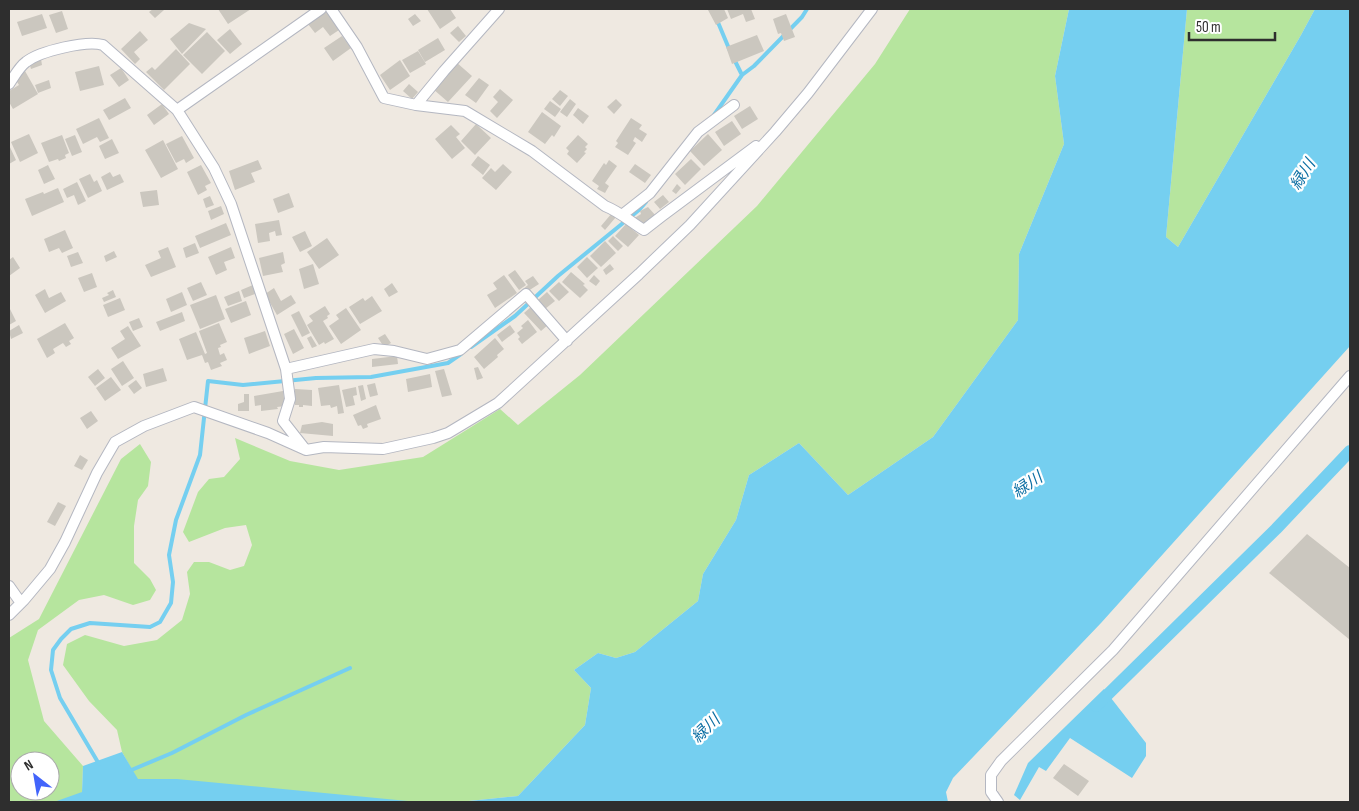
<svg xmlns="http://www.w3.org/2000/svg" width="1359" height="811" font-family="'Sofia Sans Condensed','Noto Sans JP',sans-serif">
<rect width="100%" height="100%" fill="#efe9e1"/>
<path fill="#b6e59e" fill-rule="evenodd" d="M910,9H1069L1055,76L1064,144L1019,254L1018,320L933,437L848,495L799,443L749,475L736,520L703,574L698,601L635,652L616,658L598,653L574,670L591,688L585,725L518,796L459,802H158L137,779L122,752L117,730L89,701L63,665L67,644L85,635L124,646L157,640L182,620L190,594L187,572L194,562H209L230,570L244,566L252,545L246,525L225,528L189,542L183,532L198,492L209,479L224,477L240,459L235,438L290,461L339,470L423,457L500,409L518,425L580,375L757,206L875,64Z
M1187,9H1315L1301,35L1178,247L1166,237Z
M140,444L151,462L148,486L138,500L134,526V563L150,579L156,590L150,600L133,605L104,595L79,600L38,630L28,660L44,721L83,766L82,792L76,802H9V638L39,619L121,459ZM20,761H50V791H20Z"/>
<path fill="#75cff0" d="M1069,9H1187L1166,237L1178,247L1301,35L1315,9H1350V346L1101,623L953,778L946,792L948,802H459L518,796L585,725L591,688L574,670L598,653L616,658L635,652L698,601L703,574L736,520L749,475L799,443L848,495L933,437L1018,320L1019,254L1064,144L1055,76Z
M1104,689L1146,743V756L1132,778L1070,738L1046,771L1039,767L1020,800L1014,795L1028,763Z
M122,752L138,779H177L418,802H54L82,792L83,766Z"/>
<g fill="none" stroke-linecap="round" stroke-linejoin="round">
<path stroke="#75cff0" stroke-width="4" d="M717,20L730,51
M734,59L742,75
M714,115L742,75L754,66L802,17L807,9
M471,347L515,316L558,276L639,210L646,202
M99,764L60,698L51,670L53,650L61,639L71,629L90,623L150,627L160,622L171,603L173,582L169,555L176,520L200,455L208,381L243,385L316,378L371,377L448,363L461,354
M129,771L172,753L246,715L350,668"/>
<path stroke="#75cff0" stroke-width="12" d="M1096,706L1276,529L1350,451"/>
</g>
<path fill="#cbc7bf" d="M153,9H163L164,10L155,18L149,12Z
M218,9H251L228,24Z
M427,9H450L456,18L440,29Z
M710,9H724L728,18L716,25L708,10Z
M727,9H751L755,19L746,22L743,14L731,19Z
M62,11L68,29L56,33L49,15Z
M326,11L339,30L330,36L323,27L315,33L308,24Z
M42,14L47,28L22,36L17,22Z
M415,14L421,21L413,26L408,19Z
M786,14L795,37L784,41L781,33L778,34L773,19Z
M189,23L206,29L182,54L170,39Z
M458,26L466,36L459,42L450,33Z
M230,29L242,44L230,54L217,40Z
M140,31L148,40L134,52L140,59L135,64L121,49Z
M207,32L225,51L202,74L183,55Z
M757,35L764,51L732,64L726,47Z
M342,36L351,48L333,61L324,48Z
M438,38L445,50L425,62L418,50Z
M176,49L190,64L164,90L146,72L152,67L155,70Z
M418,51L426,64L410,73L402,60Z
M41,59L42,65L31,69L29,62Z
M400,60L410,76L390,90L380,75Z
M456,62L472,76L448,102L433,89Z
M99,66L104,85L80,91L75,72Z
M121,68L129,80L119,87L110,75Z
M25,71L38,94L13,109L9,102V91L19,85L14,77Z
M479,78L489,85L476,103L465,95Z
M49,80L51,88L38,93L35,85Z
M409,84L418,92L412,99L403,91Z
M500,89L513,100L497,118L490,111L498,102L493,97Z
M560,90L568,96L560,106L552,99Z
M125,98L131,108L109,120L103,110Z
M570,99L576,104L567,117L560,112Z
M616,99L622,105L614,114L607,107Z
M550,101L561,109L555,117L544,109Z
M162,104L169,114L154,125L147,115Z
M750,106L758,119L742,129L734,116Z
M578,108L589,116L583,124L573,115Z
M542,112L561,126L554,137L552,135L545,144L528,132Z
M99,118L109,138L100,142L97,137L83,144L76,129Z
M631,118L642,125L639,129L647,134L642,142L635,137L633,141L636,143L628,155L615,147L618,143L616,141Z
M732,121L741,134L724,146L715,132Z
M476,124L491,138L475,155L461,141Z
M451,125L460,134L456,137L465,148L452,159L435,139Z
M29,134L38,153L20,162L11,142Z
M708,134L722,150L704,166L690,151Z
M62,135L69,153L65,155L66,158L59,161L58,159L49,162L41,143Z
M75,135L82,152L72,156L65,139Z
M578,135L588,144L585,147L587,149L584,152L586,153L577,163L567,154L569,151L566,148Z
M182,136L194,158L186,163L184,159L176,163L166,144Z
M112,139L119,153L105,159L99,146Z
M163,140L178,169L161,178L145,150Z
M9,145L16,160L9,164Z
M478,156L490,165L483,175L471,165Z
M691,159L701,169L685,185L675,174Z
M258,160L262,169L251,173L255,182L235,190L229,171Z
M609,160L617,166L605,183L609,186L605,193L597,189L599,186L592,181L604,163L606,165Z
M503,164L512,172L496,190L482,178L491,168L495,172Z
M635,164L651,175L645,183L629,172Z
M48,165L55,179L44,184L38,170Z
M201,165L211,183L205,186L207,190L198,195L187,172Z
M110,172L113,177L120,174L124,182L107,190L101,177Z
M90,174L94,182L97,180L102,191L88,198L79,179Z
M77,182L86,201L78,205L74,195L67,198L63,189Z
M677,184L681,188L676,194L672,191Z
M58,188L64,202L32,216L25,199L43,192L44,194Z
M157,190L159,205L143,207L140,192Z
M289,193L294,207L278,213L273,199Z
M663,195L669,202L660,209L654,202Z
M210,196L214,205L206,208L203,199Z
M221,206L224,214L211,220L208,211Z
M648,207L656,216L645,224L633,219L641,214L640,211Z
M612,213L616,217L605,230L601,226Z
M279,220L282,235L276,236L275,231L269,233L270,241L258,243L255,224Z
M226,223L231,235L200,248L195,236Z
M626,224L639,235L628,247L615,236Z
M65,230L73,248L62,253L59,248L49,252L44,239Z
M305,231L312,246L300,252L292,237Z
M613,236L623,246L618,251L608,241Z
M327,238L339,255L319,269L307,252Z
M605,241L616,253L601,267L590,256Z
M195,243L199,253L186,258L183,248Z
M168,247L176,267L151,277L145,265L161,258L158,251Z
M231,247L235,258L224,262L227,270L216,275L208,257Z
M114,251L117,257L106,262L104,256Z
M78,252L83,263L71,267L67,256Z
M283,252L285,263L281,265L283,272L263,276L259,258Z
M13,257L20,268L9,276V260Z
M587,257L598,268L587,278L577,267Z
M313,264L319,284L304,289L299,269Z
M610,264L614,269L606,275L603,270Z
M515,270L526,285L519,290L508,275Z
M571,272L585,284L583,285L588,290L580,298L562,282Z
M92,273L97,287L84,292L78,278Z
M504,275L517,293L495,308L487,295L497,289L493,283Z
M594,275L600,281L596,286L589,281Z
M533,276L539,284L525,293L522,290L528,285L525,281Z
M201,282L207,295L193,301L187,288Z
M559,282L569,292L559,301L549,291Z
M392,283L398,292L389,297L384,289Z
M253,285L255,294L244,298L241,290Z
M274,288L281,301L291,295L296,303L277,315L265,294Z
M45,289L49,298L61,292L66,301L45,313L35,295Z
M113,290L116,297L104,302L102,298L109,295L107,293Z
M239,291L242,301L228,306L224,297Z
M182,292L187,305L171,312L166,299Z
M547,292L555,301L545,309L538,300Z
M216,295L225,319L200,329L190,305Z
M372,296L382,311L360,324L349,307L363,298L365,301Z
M120,298L125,310L108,317L103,305Z
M246,301L251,315L231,323L225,309Z
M325,306L330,314L327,316L328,318L323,321L334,339L325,344L324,342L319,345L307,325L313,321L309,316Z
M532,306L549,324L541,331L524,313Z
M9,307L16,321L9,325Z
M346,308L361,330L341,344L329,326L339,319L336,315Z
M299,311L310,333L302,337L291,315Z
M182,312L185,321L160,331L156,322Z
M139,318L143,327L133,331L129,322Z
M528,320L537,332L522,344L518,339L520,337L517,333L523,328L521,326Z
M65,323L74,338L69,341L71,344L66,347L63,343L53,349L55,353L47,358L37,339Z
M219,323L227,342L220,345L221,347L218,348L220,355L224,353L227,360L220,363L222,366L211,370L208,362L205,363L202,355L187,360L179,339L196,332L205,354L207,353L199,331Z
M19,325L23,333L11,339L9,331Z
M510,325L515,332L502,342L497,335Z
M128,326L141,346L118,359L111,348L125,339L120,331Z
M294,329L304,348L293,354L284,334Z
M265,331L270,346L249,354L244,338Z
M385,334L391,343L384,347L378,338Z
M311,336L317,346L312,348L307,338Z
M495,338L504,349L497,355L498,357L484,369L474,357Z
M397,356L398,364L372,367V359Z
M123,361L134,378L122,386L111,369Z
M478,367L483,378L477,380L474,368Z
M163,368L167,381L146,387L143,374Z
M98,369L105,378L95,386L88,377Z
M444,369L452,395L442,397L435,371Z
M430,374L432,387L408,392L406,379Z
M111,377L121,390L105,401L96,388Z
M136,380L142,388L134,394L128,386Z
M375,383L378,395L370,397L367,385Z
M339,385L344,413L338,414L337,406L331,408L330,405L321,406L318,388Z
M363,385L366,399L361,401L358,386Z
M356,387L357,395L353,396L355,405L346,407L342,390Z
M295,389L312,390V406L303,405V407H299V405H295Z
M283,391L285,406L277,407L278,409L261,411V405L255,406L254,396Z
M244,394H249V411H238V404L244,402Z
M376,405L381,419L367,424L368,427L363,429L361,425L358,426L353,415Z
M91,411L98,421L87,429L80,418Z
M322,422L333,424V436L300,433L302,425Z
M80,455L88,460L82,470L74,466Z
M58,502L66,506L55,526L47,522Z
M1307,534L1350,568V640L1269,573Z
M1064,764L1089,781L1078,796L1053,778Z"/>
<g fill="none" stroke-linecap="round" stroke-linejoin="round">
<defs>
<path id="street" d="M331,9L357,47L384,98L416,105L465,111L532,151L605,206C620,212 631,222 644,230L662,216L756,146
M9,84C14,77 19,67 26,62C40,51 87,40 103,45L177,110L214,168L231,204L286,369L290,399L283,421L305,449
M416,105L444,71L499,9
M177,110L321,9
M622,215L650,193L698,132L734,105
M286,369L374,349L394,351L427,359L460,350L526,294L567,341
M9,586L21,603
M9,615L24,600L50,569L65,542L97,473L115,442L144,426L194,407L268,433L306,450L324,447L383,449L433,438L448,433L498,403L639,274L690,225L775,132L808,93L872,9
M998,802L991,792V775L1001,761L1113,650L1350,376"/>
</defs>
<use href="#street" stroke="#b4b7c1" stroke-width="12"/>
<use href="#street" stroke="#fff" stroke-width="10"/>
</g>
<g text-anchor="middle" stroke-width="4.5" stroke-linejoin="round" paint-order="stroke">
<g font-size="16" font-style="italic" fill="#0d6fa3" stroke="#fff">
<text transform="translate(1302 174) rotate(-58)" y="6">緑川</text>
<text transform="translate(1027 484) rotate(-34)" y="6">緑川</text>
<text transform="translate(705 728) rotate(-44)" y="6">緑川</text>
</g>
</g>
<rect width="1359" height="811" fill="none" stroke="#2e2e2e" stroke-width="20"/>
<g transform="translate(35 776) rotate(329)"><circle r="24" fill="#ffffff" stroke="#ababab"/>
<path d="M0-4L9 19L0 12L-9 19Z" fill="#4264fb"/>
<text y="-8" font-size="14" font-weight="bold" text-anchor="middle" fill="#2e2e2e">N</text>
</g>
<path d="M1189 32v8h86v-8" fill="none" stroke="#2e2e2e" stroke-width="2.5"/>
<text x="1196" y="32" font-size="15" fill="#2e2e2e" stroke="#ffffff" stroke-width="4" paint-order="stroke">50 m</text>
</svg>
